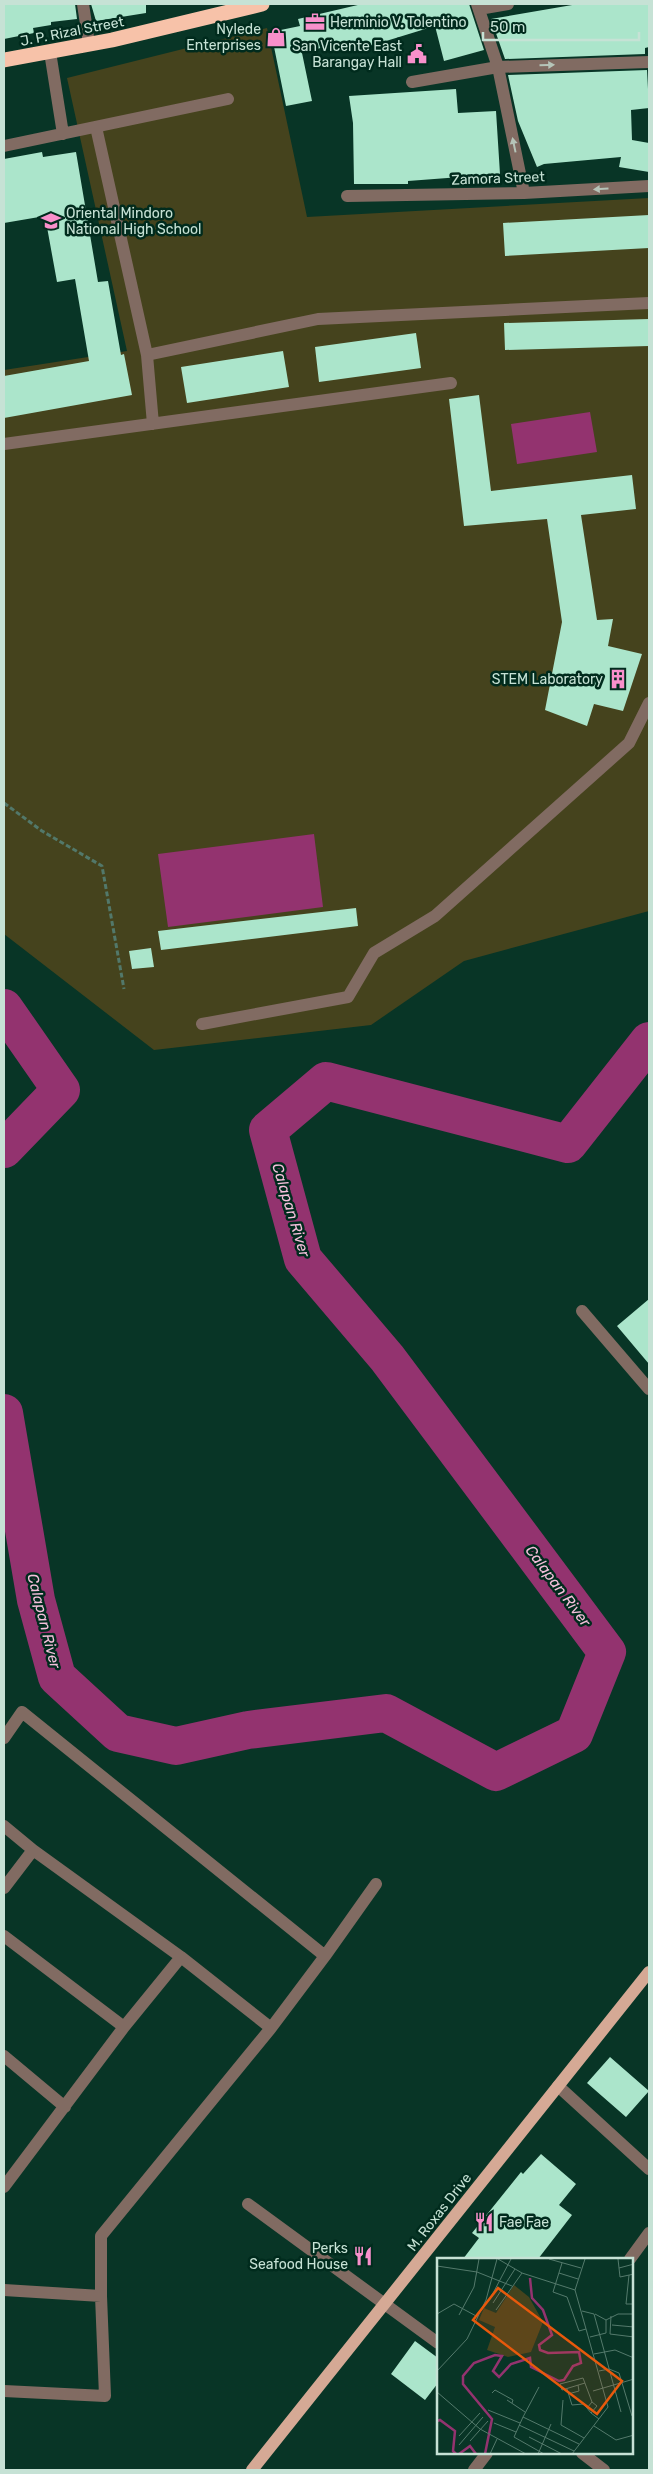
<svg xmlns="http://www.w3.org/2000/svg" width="653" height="2474" font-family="Rubik,sans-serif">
<rect width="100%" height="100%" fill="#083526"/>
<path fill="#45431d" d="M267,28L307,217L649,198V911L464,961L371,1025L154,1050L4,934V370L127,351L67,78Z"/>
<path fill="#93336f" d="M590,412L597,452L517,464L511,424Z
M314,834L323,907L168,927L158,854Z"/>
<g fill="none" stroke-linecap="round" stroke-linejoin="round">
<path stroke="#93336f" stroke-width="38" d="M4,1008L61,1090L4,1149
M4,1413L36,1600L57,1677L118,1733L176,1746L248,1730L386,1713L496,1772L574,1734L607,1652L388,1359L303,1259L268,1130L326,1081L568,1144L649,1041"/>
</g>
<path fill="#abe5cb" d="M4,4H75L77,19L51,22V25L33,28L34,33L4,39Z
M91,4H146V13L96,21Z
M362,4H469L484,50L444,61L435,26L373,45L351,48L350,40L302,53L312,101L286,106L271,32L300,26L298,19Z
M578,4H649V47L645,48V54L505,59L491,19Z
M647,70L649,108L631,110L632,140L649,143V172L619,167L621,157L544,164L537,167L518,121L508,75Z
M456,89L458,113L496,111L500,174L408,181V184H354L353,123L349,96Z
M42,152L43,157L76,152L98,282L108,281L121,355L124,354L132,395L4,418V376L89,361L75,279L57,282L45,216L4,223V159Z
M649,215V248L505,256L503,223Z
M649,319V346L505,350L504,323Z
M416,333L421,368L319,382L315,347Z
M283,351L289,387L187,403L181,367Z
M479,395L491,491L632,475L636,509L581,515L597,620L613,619L608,646L642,654L623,711L594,704L587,726L545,710L562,622L547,519L464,526L449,399Z
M356,908L358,926L161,950L158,931Z
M151,948L154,967L132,969L129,951Z
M649,1299V1364L617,1326Z
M610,2057L649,2091L626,2117L587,2083Z
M541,2154L576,2184L559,2205L572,2215L538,2259H463L479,2238L472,2233L521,2172L523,2174Z
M415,2341L438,2358V2383L425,2400L391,2374Z"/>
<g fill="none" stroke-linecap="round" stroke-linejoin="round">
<path stroke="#52786a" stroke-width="3" stroke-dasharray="5 2.5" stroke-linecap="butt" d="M4,803L42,831L102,866L124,989"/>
<path stroke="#816b62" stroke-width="12" d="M83,4L89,44
M477,4L498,67L524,193
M479,9L508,4
M50,52L63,134
M412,82L498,67L649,62
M96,127L147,355L153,424
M4,146L228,99
M347,196L524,193L649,186
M147,355L318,319L649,303
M4,444L451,383
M202,1024L348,997L374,953L435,916L629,743L649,703
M582,1311L649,1389
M4,1738L22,1712L325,1956L271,2028L101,2236V2296
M4,1826L33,1850L181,1957L271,2028
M4,1888L33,1850
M4,1936L124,2027L181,1957
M325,1956L376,1884
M4,2056L65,2107
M558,2086L649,2169
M4,2187L124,2027
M248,2204L438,2343
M630,2259L649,2233
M4,2290L101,2296L105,2396L4,2391
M582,2453L604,2470
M474,2470L487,2453"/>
<path stroke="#d5a995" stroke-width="12" d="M252,2470L649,1972"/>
<path stroke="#f7c2a9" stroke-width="15" d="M4,60L112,40L262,4"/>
</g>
<defs><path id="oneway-solid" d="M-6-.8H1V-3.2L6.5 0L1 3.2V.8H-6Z" transform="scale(1.25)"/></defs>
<g fill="#b5c4b8">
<use href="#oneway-solid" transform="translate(547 65) rotate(-2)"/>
<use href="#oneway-solid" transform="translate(514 145) rotate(-102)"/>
<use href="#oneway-solid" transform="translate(601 189) rotate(177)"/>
</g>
<defs>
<symbol id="office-bare" viewBox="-9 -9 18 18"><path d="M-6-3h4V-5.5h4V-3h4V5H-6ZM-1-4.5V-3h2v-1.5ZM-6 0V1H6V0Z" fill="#f890cb" stroke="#002b1d" stroke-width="2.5" paint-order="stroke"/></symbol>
<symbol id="shop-bare" viewBox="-9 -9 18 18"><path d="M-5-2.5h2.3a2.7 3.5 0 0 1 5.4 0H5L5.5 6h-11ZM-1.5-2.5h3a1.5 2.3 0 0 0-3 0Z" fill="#f890cb" stroke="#002b1d" stroke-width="2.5" paint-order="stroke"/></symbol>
<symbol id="civic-bare" viewBox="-9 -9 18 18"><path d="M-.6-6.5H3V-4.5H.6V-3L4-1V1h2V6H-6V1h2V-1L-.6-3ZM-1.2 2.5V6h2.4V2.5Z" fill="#f890cb" stroke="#002b1d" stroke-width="2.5" paint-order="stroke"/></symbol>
<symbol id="school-bare" viewBox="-9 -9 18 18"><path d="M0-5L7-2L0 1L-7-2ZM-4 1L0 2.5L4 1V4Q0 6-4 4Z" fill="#f890cb" stroke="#002b1d" stroke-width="2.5" paint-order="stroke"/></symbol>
<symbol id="building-bare" viewBox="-9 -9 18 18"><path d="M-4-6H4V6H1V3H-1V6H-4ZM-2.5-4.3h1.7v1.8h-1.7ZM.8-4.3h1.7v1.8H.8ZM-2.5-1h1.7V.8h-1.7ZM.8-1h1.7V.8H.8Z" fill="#f890cb" stroke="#002b1d" stroke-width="2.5" paint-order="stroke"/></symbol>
<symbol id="restaurant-bare" viewBox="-9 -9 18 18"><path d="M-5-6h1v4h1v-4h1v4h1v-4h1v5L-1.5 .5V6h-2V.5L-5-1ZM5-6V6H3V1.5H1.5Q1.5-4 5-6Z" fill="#f890cb" stroke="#002b1d" stroke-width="2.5" paint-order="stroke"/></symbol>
</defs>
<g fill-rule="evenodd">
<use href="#office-bare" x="301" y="8" width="28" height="28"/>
<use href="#shop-bare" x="262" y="23" width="28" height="28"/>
<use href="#civic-bare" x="403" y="40" width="28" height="28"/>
<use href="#school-bare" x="37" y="207" width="28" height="28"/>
<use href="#building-bare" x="604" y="665" width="28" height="28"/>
<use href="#restaurant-bare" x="470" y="2208" width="28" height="28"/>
<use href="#restaurant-bare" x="349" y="2242" width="28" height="28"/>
</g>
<g text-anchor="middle" stroke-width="5" stroke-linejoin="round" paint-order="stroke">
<g font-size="14" fill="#c6e2d5" stroke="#002b1d" text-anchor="end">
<text x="330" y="27" text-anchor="start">Herminio V. Tolentino</text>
<text x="261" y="34">Nylede<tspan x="261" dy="16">Enterprises</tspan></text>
<text x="402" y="51">San Vicente East<tspan x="402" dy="16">Barangay Hall</tspan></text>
<text x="66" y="218" text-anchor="start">Oriental Mindoro<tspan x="66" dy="16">National High School</tspan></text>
<text x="603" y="684">STEM Laboratory</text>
<text x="499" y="2227" text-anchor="start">Fae Fae</text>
<text x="348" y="2253">Perks<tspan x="348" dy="16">Seafood House</tspan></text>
</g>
<g font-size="14" fill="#c6e2d5" stroke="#002b1d">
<text transform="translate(72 31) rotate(-11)" y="5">J. P. Rizal Street</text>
<text transform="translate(498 178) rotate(-2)" y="5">Zamora Street</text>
<text transform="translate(439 2212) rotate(-52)" y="5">M. Roxas Drive</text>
</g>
<g font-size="15" font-style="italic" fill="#f5c0dc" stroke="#002b1d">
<text transform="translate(291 1210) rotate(73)" y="5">Calapan River</text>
<text transform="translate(558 1586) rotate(53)" y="5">Calapan River</text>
<text transform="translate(44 1621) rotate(76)" y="5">Calapan River</text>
</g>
</g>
<g transform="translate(437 2258)">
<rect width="196" height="196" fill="#083526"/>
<path d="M77,27L92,39L106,64L94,94L71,99L50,92L58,69L42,62L47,50L59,55Z" fill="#45431d"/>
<path fill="none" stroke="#93336f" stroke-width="2.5" d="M0,163L3,162L18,173L16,193L19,196M22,196L33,188L39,196M48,196L55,161L26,126V118L37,105L58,97L65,98L56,113L62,119L74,106L93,100L94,109L122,123L127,122L136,108L144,105L142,94L111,95L103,92L102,87L115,77L106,52L95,40L93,20"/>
<path fill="none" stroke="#547a6c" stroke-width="1" d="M61,1L85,15L138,32M112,1L144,10M181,1L183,19L197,16M125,5L116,34L130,39L142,73L149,71M0,8L40,14L75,28M182,10L197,6M122,15L141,21M192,17L189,46H197M54,39L74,1M56,45L78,11M59,52L85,15M145,53L157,56L184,154M0,56L17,46L41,59M158,56L169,62L181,56H197M22,57L37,29L42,1M174,58L173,76L197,79M175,67L197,69M153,79L169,75V62M157,96L178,92L197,100M0,113L30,81L49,42L60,1M162,113L172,111L182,115L195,158M148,125L125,132L123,126L146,120L155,144M130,131L135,147L146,146L150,150M156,133L197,121M0,134L43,171L89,196M55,135L58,132L76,142L75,145M131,136L142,133L141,127M70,142L88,154M126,142L124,167L147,180M51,152L83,165M154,155L150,150L155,144L160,148L154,155L162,161M86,159L102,129M57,165L79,174M82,167L137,193M157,168L179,182L197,177M22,178L43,155M92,179L125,196M33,183L51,163M22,187L46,159M53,196L60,181M101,196L114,166M107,196L77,179L86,159L142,186M135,196L171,149L138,32L148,1"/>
<path fill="#e8590c" fill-opacity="0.15" stroke="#e8590c" stroke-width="2.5" d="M61,30L185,123L160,156L36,62Z"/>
<rect width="196" height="196" fill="none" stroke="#c6e2d5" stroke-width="2.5"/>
</g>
<rect width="653" height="2474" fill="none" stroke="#c6e2d5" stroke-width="10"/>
<path d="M483 32v8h156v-8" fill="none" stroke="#c6e2d5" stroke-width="2.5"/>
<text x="490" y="32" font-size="15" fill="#c6e2d5" stroke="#002b1d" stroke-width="4" paint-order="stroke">50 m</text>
</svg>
